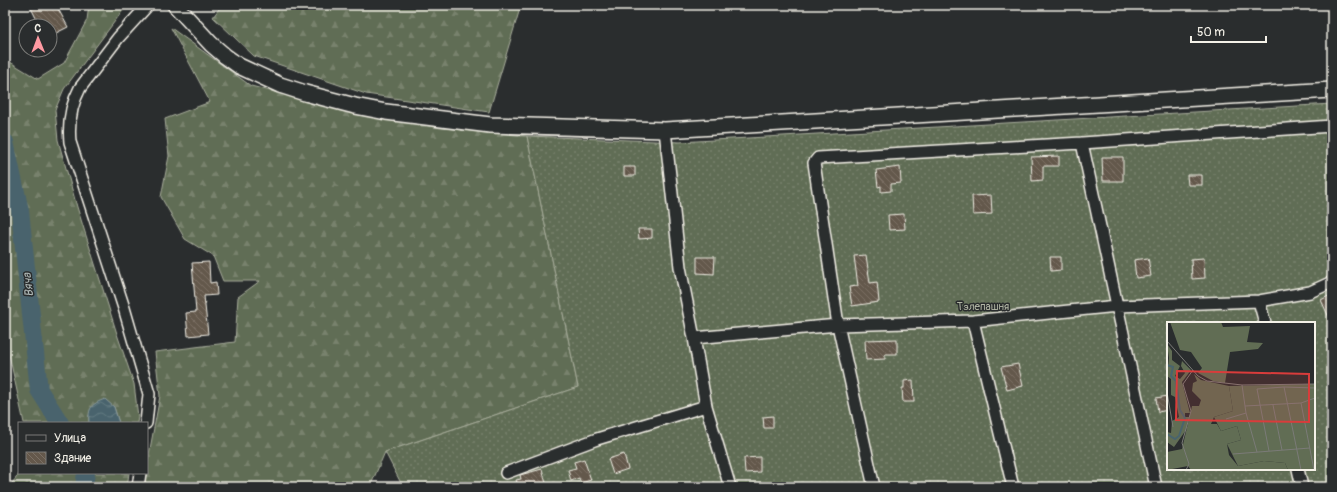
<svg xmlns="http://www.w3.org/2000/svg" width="1337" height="492" font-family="Pangolin,sans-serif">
<defs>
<pattern id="forest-firs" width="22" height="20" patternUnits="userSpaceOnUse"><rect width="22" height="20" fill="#616d54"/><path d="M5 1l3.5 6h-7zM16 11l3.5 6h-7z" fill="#78826d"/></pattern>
<pattern id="garden-dots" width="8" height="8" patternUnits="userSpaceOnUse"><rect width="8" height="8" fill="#616d54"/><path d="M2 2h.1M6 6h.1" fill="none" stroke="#78826d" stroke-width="1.8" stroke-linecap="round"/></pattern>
<pattern id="water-waves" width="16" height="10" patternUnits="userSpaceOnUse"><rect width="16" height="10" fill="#49646d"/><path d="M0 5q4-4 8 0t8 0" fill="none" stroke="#647b82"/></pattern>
<pattern id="building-back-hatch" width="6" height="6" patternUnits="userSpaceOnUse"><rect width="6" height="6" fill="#64584b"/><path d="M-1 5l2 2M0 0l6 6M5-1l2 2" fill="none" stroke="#7b7065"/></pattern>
</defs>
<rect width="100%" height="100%" fill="#2a2d2e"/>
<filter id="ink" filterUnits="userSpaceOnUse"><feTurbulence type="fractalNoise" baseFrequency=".025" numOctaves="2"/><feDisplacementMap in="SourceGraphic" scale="8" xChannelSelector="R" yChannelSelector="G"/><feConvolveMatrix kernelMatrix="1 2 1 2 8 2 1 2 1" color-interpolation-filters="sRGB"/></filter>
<g filter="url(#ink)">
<path fill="url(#forest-firs)" stroke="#aaaf9e" d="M89,5H127L64,89L55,110L58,140L77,207L118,337L134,384L138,417L137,423H119L114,407L89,415V423H24L5,336V59L38,79L64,63L87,20Z
M222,5H521L489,112L366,94L254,56L213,17Z
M171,28L251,86L356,113L441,128L527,136L578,387L385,452L370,487H143L146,473H147V465L160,396L155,352L235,342L238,297L260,281H223L213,256L185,239L161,197L169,156L165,119L210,102Z
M20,473H129L127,487H9Z"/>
<path fill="url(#garden-dots)" stroke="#aaaf9e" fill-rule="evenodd" d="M1332,104V487H403L385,452L578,387L527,136L680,142ZM1168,323H1314V469H1168Z"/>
<path fill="url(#water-waves)" stroke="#8d9c9e" d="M105,399L114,407L119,423H89C88,408 91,404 105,399Z"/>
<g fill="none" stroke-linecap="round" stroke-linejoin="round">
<path stroke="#49646d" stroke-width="18" d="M5,142L20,211L39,390L60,423
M84,487L86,473"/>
</g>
<path fill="url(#building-back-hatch)" stroke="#f4f1e8" d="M37,5H56L68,27L50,36V26H40L31,8Z
M1059,156V166H1043V180L1032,181L1031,157Z
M1102,157H1123V181H1103Z
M624,167H635V176H624Z
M900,167L901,183L891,184V191L881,192V186L878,187L876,170Z
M1187,175H1202V185H1188Z
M991,195L992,214L973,215L972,196Z
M904,214L905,229L889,230L888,215Z
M638,229H652V238L639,239Z
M866,255L870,283L877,282L879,302L852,306L849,287L858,286L854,256Z
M697,257H715L714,274L697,273Z
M1050,257H1061V270L1051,271Z
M1148,258L1151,276L1136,278L1134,260Z
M1204,258L1205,278L1192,279L1191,259Z
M209,262L210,283L216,282L217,295L204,296L208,334L188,336L186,313L196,312L192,263Z
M1332,294V324L1321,300Z
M897,339V354H885V359L866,360L865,340Z
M1018,364L1023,386L1007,390L1001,367Z
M913,380L914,402H903L902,388H904V381Z
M1168,396V410L1158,412L1156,398Z
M773,416V428H764L763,417Z
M624,454L628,469L613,474L608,459Z
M760,457V472L745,473L744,458Z
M584,459L591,480L581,483L579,478L571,481L568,470L576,468L574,462Z
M542,469L547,487H518L516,480L521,479L520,475Z"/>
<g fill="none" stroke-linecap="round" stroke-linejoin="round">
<defs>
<path id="street" d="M665,130L680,267L694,338L706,406L730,487
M1259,301L1265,323
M973,321L1013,487
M694,338L838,325L973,321L1117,306L1259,301L1310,292L1332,282
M146,423L149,394L124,308L70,142C68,122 71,105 80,88L118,38L148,5
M1298,469L1302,487
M506,473L597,439L706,406
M138,487L140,473
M874,487L838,325L814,163L818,158L1082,143
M1156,487L1082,143L1332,126"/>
<path id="secondary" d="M175,5L211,44L225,56L239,66L280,85L305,93L355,106L386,112L490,125L665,130L1332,90"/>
</defs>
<use href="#street" stroke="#f4f1e8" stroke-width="14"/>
<use href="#secondary" stroke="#f4f1e8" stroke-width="18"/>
<use href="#street" stroke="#2a2d2e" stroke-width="11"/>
<use href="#secondary" stroke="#2a2d2e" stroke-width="15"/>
</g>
</g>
<g text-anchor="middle" stroke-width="3" stroke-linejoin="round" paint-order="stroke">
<g font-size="11" fill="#b2b6a5" stroke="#2a2d2e">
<text x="983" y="310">Тэлепашня</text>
</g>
<g font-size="12" font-style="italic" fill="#b0b9b7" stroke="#2a2d2e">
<text transform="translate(28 285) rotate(-96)" y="4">Вяча</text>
</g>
</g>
<g transform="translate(1167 322)">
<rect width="148" height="148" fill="#2a2d2e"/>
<path d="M3,0H54L56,5L83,4L80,20L96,21L91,27L63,30L58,61L46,59L31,51L35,46L24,30L13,28ZM0,22L5,29V38L13,44L8,54L13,57L18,51L14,44L15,39L24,48L15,60L23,91H18V95H22L19,108L7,125L0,120V110L4,111L5,99L12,95L8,75L4,73V57L0,54L2,36ZM27,52L34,58L62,64L66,89L47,95L44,102H50L54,109L70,104L74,118L60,122L62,133L71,144L97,139L118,141L121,148H24L21,144L0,148V130L15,127L25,84H32L34,78L25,69L26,61L30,59Z" fill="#616d54"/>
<path d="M148,62V148H121L118,141L97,139L71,144L60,122L74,118L70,104L54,109L47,95L66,89L62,64Z" fill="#616d54"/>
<path fill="none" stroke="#49646d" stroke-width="2" d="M0,43L6,45L4,54L9,59L13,88L18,96L12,114L8,117L0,112"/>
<path fill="none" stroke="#7b7b78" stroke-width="1" d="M0,19L31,54L40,59L75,63L148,62M75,63L79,91L90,130M0,70L6,105M134,81L147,148M106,83L115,128M78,84L134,81L148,76M59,97L79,91M102,129L90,67L117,65M66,132L143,126M19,148L22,142L15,121L24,89L16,62L26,48M134,148L117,65L148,66"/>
<path fill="#d93c3b" fill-opacity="0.15" stroke="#d93c3b" stroke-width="2" d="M10,49L142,52V100L9,98Z"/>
<rect width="148" height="148" fill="none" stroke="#f4f1e8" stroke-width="2"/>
</g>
<rect width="1337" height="492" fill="none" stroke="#2a2d2e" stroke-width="20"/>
<rect x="10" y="10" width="1317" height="472" fill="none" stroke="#f4f1e8" stroke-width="1.5" filter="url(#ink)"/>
<rect x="18" y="422" width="130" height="52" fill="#2a2d2e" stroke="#7b7b78"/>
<rect x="26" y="435" width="20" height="6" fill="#2a2d2e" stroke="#7b7b78"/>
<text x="54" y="442" font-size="12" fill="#f4f1e8">Улица</text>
<rect x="26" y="452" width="20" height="12" fill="url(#building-back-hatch)" stroke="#7b7b78"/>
<text x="54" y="462" font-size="12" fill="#f4f1e8">Здание</text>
<g transform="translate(38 38) rotate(359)"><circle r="19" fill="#2a2d2e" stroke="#7b7b78"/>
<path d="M0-3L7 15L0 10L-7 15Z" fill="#ff9aa2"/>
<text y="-6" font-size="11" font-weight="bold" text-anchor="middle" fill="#f4f1e8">С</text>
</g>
<path d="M1191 36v6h75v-6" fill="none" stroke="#f4f1e8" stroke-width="2"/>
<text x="1197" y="36" font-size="12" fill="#f4f1e8" stroke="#2a2d2e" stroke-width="3" paint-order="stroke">50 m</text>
</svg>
